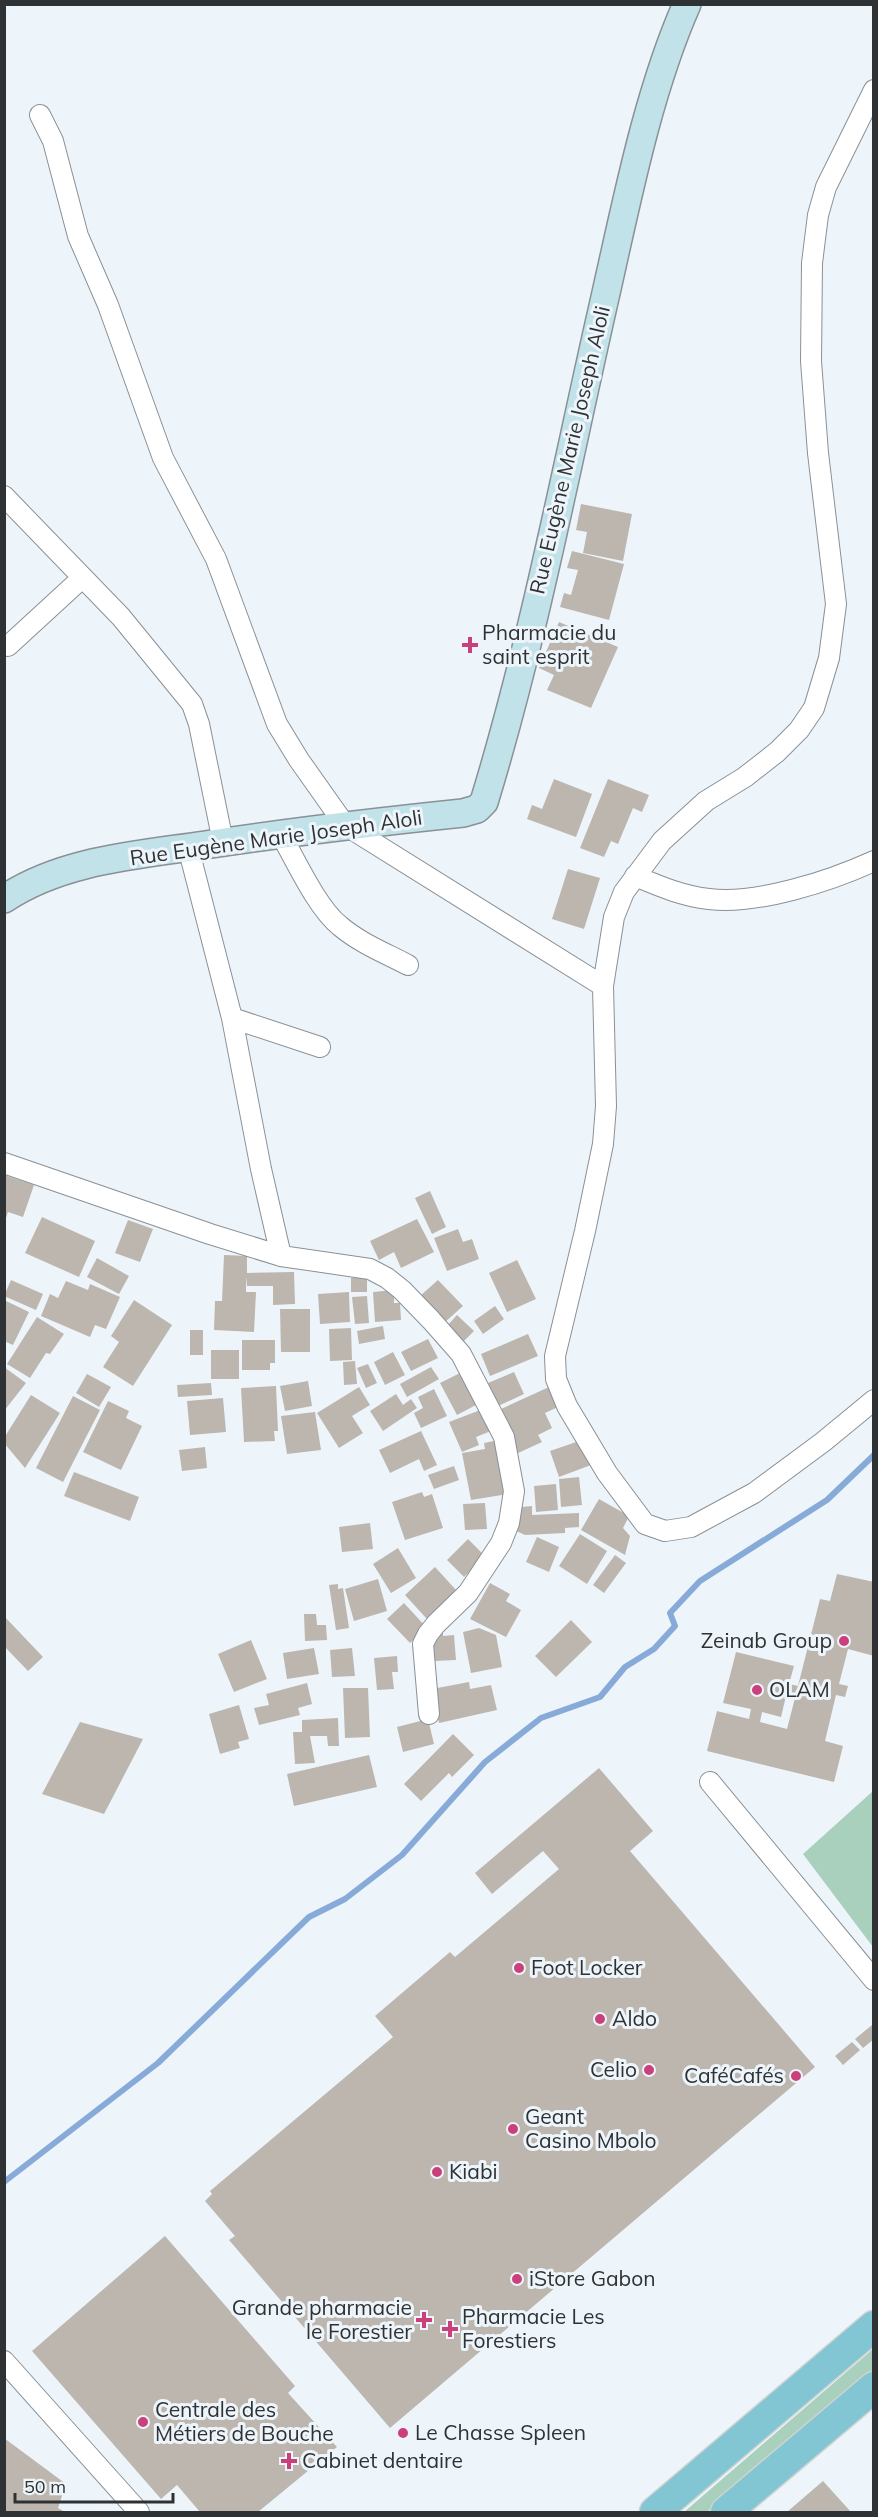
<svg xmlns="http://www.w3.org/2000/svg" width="878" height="2517" font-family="Mulish,sans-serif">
<rect width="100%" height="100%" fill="#edf5fb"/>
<path fill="#a8d0bc" d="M873,1791V1947L803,1854Z
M873,2349V2370L707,2512H684Z"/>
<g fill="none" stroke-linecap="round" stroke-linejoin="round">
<path stroke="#87aad8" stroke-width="6" d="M4,2182L158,2063L309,1917L345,1899L402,1855L485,1762L541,1718L600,1697L625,1667L654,1649L675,1626L670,1613L700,1581L827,1500L874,1455"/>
</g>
<path fill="#bcb6af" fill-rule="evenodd" d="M581,504L632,514L623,561L583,553L587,532L576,530Z
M572,551L624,564L609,620L560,607L564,593L571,595L578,570L567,568Z
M559,622L618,647L591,708L547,690L554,675L539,668Z
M554,779L592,794L576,837L527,819L532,805L542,809Z
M608,779L649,795L642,812L633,808L618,844L611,841L604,857L580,848Z
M568,869L600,878L584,929L552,919Z
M4,1175L34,1185L23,1217L8,1212L5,1221Z
M430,1191L446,1227L432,1234L415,1198Z
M42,1217L95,1241L79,1277L25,1253Z
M417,1219L434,1252L401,1268L394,1252L379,1260L370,1241Z
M128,1220L153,1229L140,1262L115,1253Z
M458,1229L463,1242L472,1239L479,1259L447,1271L434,1238Z
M224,1255L247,1256V1273L294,1272L295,1304L273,1305V1286H247L246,1277V1292H256L254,1332L214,1330L215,1301H222Z
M97,1258L129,1276L119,1294L87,1277Z
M517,1260L536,1299L507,1312L489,1273Z
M351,1278H367V1292H351Z
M11,1280L43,1294L36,1310L4,1296Z
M438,1280L463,1306L444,1323L420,1296Z
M66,1281L88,1290L90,1284L120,1297L106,1329L95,1325L90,1337L41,1316L50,1294L58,1298Z
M394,1290V1303H400L401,1320L375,1322L373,1292Z
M349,1292L350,1322L320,1324L318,1294Z
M367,1296L369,1323L355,1324L352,1297Z
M4,1300L29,1312L13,1345L4,1341Z
M134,1300L172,1325L133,1386L103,1367L119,1342L111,1336Z
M495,1306L504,1319L483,1334L474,1321Z
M280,1309H310V1352H281Z
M457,1315L474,1331L463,1342L447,1326Z
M37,1317L64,1334L50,1354L46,1353L30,1378L7,1364Z
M383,1326L385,1339L359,1344L357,1331Z
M351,1328L352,1360L330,1361L329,1329Z
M190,1330H203V1355H190Z
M528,1334L538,1356L490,1376L481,1354Z
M428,1339L438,1358L411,1371L401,1352Z
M242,1340H275V1363H270V1370H242Z
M211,1350H239V1379H211Z
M393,1352L405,1375L385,1385L374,1362Z
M355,1361L357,1384L344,1385L343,1362Z
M368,1364L377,1383L366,1388L357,1368Z
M4,1367L26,1383L4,1411Z
M431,1367L439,1379L407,1397L400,1384Z
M514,1372L524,1394L498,1406L488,1383Z
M460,1373L476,1405L457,1415L440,1383Z
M87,1374L111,1387L99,1407L76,1393Z
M308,1381L312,1406L285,1411L280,1386Z
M211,1383L212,1395L178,1397L177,1385Z
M276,1386L278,1431H274L275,1441L244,1442L241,1388Z
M359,1387L370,1405L352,1416L363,1433L339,1448L317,1413Z
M549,1387L558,1407L545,1413L552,1428L538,1435L542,1442L516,1454L501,1409Z
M434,1389L447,1416L421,1428L414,1413L423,1408L418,1397Z
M396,1394L403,1405L411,1399L417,1408L383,1431L370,1411Z
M31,1395L60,1413L25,1468L4,1443V1438Z
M73,1396L100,1410L63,1482L36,1468Z
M223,1398L226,1432L190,1435L187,1401Z
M108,1401L129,1411L126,1418L142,1426L121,1470L83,1452Z
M483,1409L491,1431L476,1437L479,1445L462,1452L449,1422Z
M315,1412L321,1450L287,1454L281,1416Z
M421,1431L437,1465L424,1471L419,1459L390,1473L379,1450Z
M499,1440L508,1494L471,1500L462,1453L485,1449L484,1443Z
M582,1440L591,1465L559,1477L550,1451Z
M205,1447L207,1468L182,1471L179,1450Z
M454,1466L459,1480L434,1489L428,1475Z
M74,1472L139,1497L130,1521L64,1496Z
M579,1477L582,1505L561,1507L559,1479Z
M556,1484L558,1510L536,1512L534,1486Z
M422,1492L424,1497L432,1494L443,1528L405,1540L392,1502Z
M599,1499L629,1516L623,1528L630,1536L625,1555L581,1530Z
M485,1503L487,1529L465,1530L463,1504Z
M532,1506V1515L579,1513V1527L565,1528V1533L525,1535L512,1529L521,1507Z
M370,1523L373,1549L342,1552L339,1527Z
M580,1534L607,1551L587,1584L559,1566Z
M537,1537L559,1547L549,1572L526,1562Z
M468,1539L485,1556L464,1577L447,1560Z
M398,1548L416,1578L391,1593L373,1564Z
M615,1555L626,1563L604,1593L593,1585Z
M435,1567L457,1591L427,1619L405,1595Z
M837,1574L874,1582V1656L848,1649L839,1684L848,1686L845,1697L836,1695L825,1741L843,1746L834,1782L707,1751L717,1711L749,1719L751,1709L723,1703L736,1652L794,1666L789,1684L798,1686L820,1599L830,1601ZM786,1696L795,1698L787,1729L760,1722L762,1712L781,1717Z
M378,1579L387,1611L354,1621L345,1589Z
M490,1583L510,1594L506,1601L521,1610L506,1637L470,1619Z
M338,1584V1589L343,1588L349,1628L336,1630L329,1585Z
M404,1603L427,1628L410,1643L387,1619Z
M304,1614H316L317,1625H326L327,1640L305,1641Z
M4,1616L43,1657L28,1671L4,1646Z
M571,1620L592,1642L556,1677L535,1656Z
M479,1628L496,1635L502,1667L471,1673L463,1632Z
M443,1633V1636L454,1635L456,1660L434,1661L432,1634Z
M251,1640L267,1679L234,1692L218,1654Z
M314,1648L319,1674L287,1679L283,1653Z
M352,1648L355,1676L332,1677L330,1650Z
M397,1656L398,1672H392L394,1689L377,1690L374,1658Z
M469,1682L470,1689L491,1685L497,1710L439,1723L432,1689Z
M307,1683L312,1704L298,1708L300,1715L259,1725L254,1708L269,1705L266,1694Z
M343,1688H368L370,1737L345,1738Z
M239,1705L249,1739L238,1742L240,1748L220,1754L209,1714Z
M338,1718L339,1746H328L327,1736H310L315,1763L295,1764L293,1732H302V1720Z
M428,1719L434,1744L403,1752L397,1727Z
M80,1722L143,1739L104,1814L42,1794Z
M453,1734L474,1755L452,1777L449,1773L421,1801L404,1784Z
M369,1755L377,1787L294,1806L287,1774Z
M599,1768L653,1831L630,1851L815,2067L390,2428L229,2240L235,2236L205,2201L212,2194L210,2191L393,2037L375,2016L450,1952L455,1957L559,1869L543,1851L492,1894L475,1873Z
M872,2025L874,2039L863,2048L855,2039Z
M852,2042L860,2050L843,2065L835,2056Z
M165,2236L295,2386L288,2393L337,2447L258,2512H200L177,2485L161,2499L32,2351Z
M4,2438L66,2484L58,2508L65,2512H4Z
M823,2481L851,2512H787Z"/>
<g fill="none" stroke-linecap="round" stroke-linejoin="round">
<defs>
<path id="street" d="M874,90L826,187L818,215L812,263L811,361L818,453L836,604L829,658L814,708L799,730L777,752L745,777L706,801L662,841L624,892L614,917L603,986L606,1106L603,1144L585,1231L555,1356L556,1379L567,1406L607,1473L645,1524L665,1531L691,1527L754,1493L823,1442L874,1400
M40,115L53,141L78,236L108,305L163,458L216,559L277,724L299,760L345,825L603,986
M4,496L121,617L192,704L199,724L223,842
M8,646L82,578
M280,833C295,859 317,908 340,926C360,943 385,953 408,965
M188,847L232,1018L261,1169L281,1256
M635,876C659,886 682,896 709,899C757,905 830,881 874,861
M232,1018L320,1047
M4,1163L210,1234L281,1256L370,1269L387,1278L402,1290L431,1320L461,1354L504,1437L514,1491L509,1523L501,1543L468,1593L436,1624L428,1634L423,1644L429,1714
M710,1782L874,1980
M4,2361L139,2512"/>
<path id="secondary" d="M4,899C62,860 138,855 205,845C291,832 376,822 463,813L477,809L484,802C535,635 567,463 606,293C627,200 648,92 687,4"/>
<path id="primary" d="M655,2512L874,2326
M726,2512L874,2387"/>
</defs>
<use href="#street" stroke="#8a9096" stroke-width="22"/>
<use href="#secondary" stroke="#8a9096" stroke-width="30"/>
<use href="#primary" stroke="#d1d2d2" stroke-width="33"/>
<use href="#street" stroke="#fff" stroke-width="20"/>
<use href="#secondary" stroke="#c1e2e9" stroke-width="27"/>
<use href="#primary" stroke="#82c6d3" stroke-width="30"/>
</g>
<g fill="#c9407a" stroke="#edf5fb" stroke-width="2">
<path d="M467 636h6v6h6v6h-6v6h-6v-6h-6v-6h6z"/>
<circle cx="844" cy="1641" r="6"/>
<circle cx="757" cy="1690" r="6"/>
<circle cx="519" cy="1968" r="6"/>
<circle cx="600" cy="2019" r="6"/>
<circle cx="649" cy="2070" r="6"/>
<circle cx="796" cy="2076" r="6"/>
<circle cx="513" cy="2129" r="6"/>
<circle cx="437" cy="2172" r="6"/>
<circle cx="517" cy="2279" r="6"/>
<path d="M421 2311h6v6h6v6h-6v6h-6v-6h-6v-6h6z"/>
<path d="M447 2320h6v6h6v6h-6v6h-6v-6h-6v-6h6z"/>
<circle cx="143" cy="2422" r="6"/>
<circle cx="403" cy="2433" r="6"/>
<path d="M286 2452h6v6h6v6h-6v6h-6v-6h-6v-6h6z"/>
</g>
<g text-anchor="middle" stroke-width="6" stroke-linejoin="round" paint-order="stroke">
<g font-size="21" fill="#2f3234" stroke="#edf5fb">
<text transform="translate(570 450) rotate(-77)" y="7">Rue Eugène Marie Joseph Aloli</text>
<text transform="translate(276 838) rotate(-8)" y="7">Rue Eugène Marie Joseph Aloli</text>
</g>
<g font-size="21" fill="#2f3234" stroke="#edf5fb" text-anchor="start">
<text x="482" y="640">Pharmacie du<tspan x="482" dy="24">saint esprit</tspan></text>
<text x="832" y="1648" text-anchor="end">Zeinab Group</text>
<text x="769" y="1697">OLAM</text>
<text x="531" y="1975">Foot Locker</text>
<text x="612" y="2026">Aldo</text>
<text x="637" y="2077" text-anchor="end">Celio</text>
<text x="784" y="2083" text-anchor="end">CaféCafés</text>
<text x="525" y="2124">Geant<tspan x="525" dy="24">Casino Mbolo</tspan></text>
<text x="449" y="2179">Kiabi</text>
<text x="529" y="2286">iStore Gabon</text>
<text x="412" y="2315" text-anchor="end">Grande pharmacie<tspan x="412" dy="24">le Forestier</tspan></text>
<text x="462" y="2324">Pharmacie Les<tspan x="462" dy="24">Forestiers</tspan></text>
<text x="155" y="2417">Centrale des<tspan x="155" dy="24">Métiers de Bouche</tspan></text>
<text x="415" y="2440">Le Chasse Spleen</text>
<text x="302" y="2468">Cabinet dentaire</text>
</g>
</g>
<rect width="878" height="2517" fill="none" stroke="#2f3234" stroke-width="12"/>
<path d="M15 2493v9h158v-9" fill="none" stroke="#2f3234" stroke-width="3"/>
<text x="24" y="2493" font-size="18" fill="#2f3234" stroke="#edf5fb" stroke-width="4.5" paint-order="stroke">50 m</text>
</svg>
